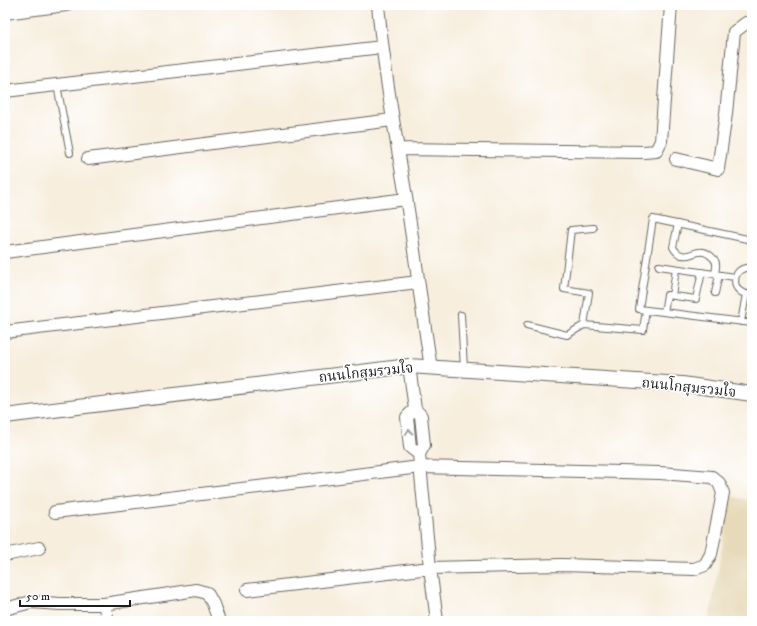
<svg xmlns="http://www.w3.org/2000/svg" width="757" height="626" font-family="'IM FELL DW Pica','Noto Serif Thai',serif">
<rect width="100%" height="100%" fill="#fff"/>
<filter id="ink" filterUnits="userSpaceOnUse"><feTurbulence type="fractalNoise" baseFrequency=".025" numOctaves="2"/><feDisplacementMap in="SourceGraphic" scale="8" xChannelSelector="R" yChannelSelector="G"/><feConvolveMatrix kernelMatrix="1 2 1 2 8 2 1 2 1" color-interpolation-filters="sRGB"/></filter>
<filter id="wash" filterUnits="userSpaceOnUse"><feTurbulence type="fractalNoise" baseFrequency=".012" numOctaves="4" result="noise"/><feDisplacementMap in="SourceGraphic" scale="16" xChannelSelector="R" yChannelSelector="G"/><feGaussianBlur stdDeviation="0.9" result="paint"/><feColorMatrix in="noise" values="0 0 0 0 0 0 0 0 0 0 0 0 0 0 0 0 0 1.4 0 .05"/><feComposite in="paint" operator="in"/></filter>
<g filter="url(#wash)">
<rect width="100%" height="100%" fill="#f7eede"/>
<path fill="#e7daba" d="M731,496L752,501V621H709Z"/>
</g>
<g filter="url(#ink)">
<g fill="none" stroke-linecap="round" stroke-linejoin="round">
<defs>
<path id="service" d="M57,85L70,153
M678,224L673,247C675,251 678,254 682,255C692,258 699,245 712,257C718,262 716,267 715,274
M752,240L653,219L639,309L752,323
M659,266L735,277
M752,268C730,264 729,297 752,294
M715,293L719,275
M672,296L676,269
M664,312L667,295L696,299L702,272
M461,315L464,369
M741,322L746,294
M527,325L567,335L584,325L643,330L646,310
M584,325L589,293L564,289L571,230L593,228"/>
<path id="minor" d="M378,5C384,70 395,133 406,197C415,254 422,311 431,368
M5,13L66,5
M5,91L382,47
M398,149L644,152L656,151L661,141L671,5
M88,159L392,120
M676,159L718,169L726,114L734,32L746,23L752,24
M5,252L406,199
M5,332L418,282
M409,366L415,409L421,416L424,445L419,454L430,568L437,621
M415,409L407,417L410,447L419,454
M55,512L420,467L660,473L712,477L719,483L723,493L711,554L705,565L694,569L562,565L430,568L247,590
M5,555L39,548
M104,604L108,621
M5,609L31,602L60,604H104L196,590L207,593L213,604L219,621"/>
<path id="tertiary" d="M5,416L409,366L682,384L752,394"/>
</defs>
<use href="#service" stroke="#696660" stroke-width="8"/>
<use href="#minor" stroke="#696660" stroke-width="14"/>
<use href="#tertiary" stroke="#696660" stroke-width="16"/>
<use href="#service" stroke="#fff" stroke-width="6"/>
<use href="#minor" stroke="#fff" stroke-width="12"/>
<use href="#tertiary" stroke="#fff" stroke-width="14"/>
</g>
<defs><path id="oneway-chevron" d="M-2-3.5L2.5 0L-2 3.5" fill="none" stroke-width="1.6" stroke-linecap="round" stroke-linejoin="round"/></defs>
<use stroke="#999" href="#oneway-chevron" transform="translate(409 432) rotate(-95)"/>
</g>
<g text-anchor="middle" stroke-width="3.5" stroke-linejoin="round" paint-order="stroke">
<g font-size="14" fill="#1c1c1c" stroke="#fff">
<text transform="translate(366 372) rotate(-6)" y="5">ถนนโกสุมรวมใจ</text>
<text transform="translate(689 387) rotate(6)" y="5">ถนนโกสุมรวมใจ</text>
</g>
</g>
<rect width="757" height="626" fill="none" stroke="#fff" stroke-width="20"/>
<path d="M20 600v6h110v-6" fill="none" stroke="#1c1c1c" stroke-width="2"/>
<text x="26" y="600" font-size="12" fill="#1c1c1c" stroke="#ffffff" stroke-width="3" paint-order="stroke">50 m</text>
</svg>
